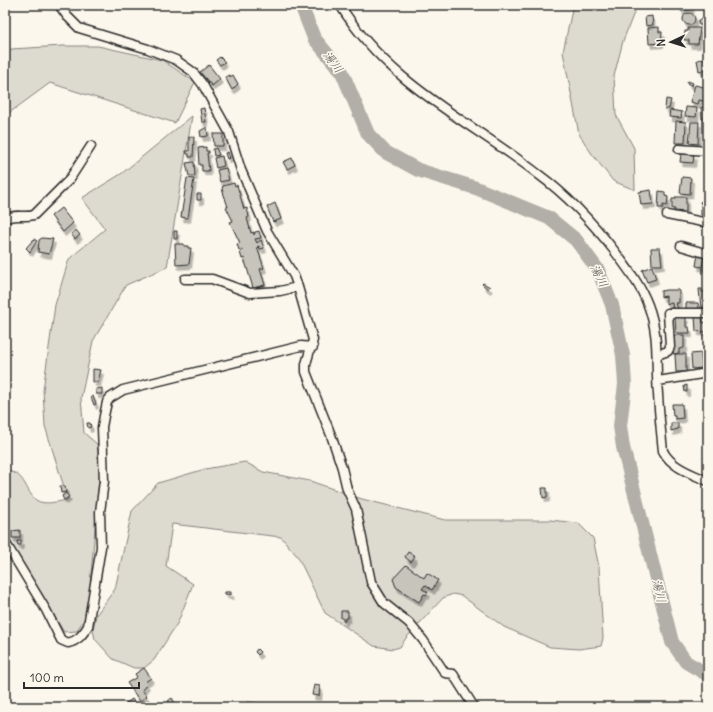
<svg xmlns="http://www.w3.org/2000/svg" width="713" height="712" font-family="Delius,'Klee One',sans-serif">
<defs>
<filter id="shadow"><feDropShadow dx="2.5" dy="4.5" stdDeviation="0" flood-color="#0004"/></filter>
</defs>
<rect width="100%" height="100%" fill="#fbf7ec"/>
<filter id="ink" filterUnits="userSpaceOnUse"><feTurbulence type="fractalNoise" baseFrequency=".025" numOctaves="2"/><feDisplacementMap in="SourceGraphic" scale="8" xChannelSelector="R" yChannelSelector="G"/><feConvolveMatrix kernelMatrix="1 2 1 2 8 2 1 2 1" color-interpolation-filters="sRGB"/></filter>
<g filter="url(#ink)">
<path fill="#dddad0" stroke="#84827e" d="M573,5H637L623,41L614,76L616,115L634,148L635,190L613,181L592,154L579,134L563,52Z
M63,46H98L162,60L195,82L175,123L50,83L5,116V57L11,49Z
M192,116L167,267L126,285L93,341L81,398L84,433L97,444L100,466L88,612L77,631L64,632L27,573L12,544L5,535V472C24,469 25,491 36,500C44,506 59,501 68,500L45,426L43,390L55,305L69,259L105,229L82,198L121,174Z
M245,462L263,472L310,481L362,499L445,520H550L578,523L593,538L599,567L603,638L601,646L579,649L550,647L504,627L462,596L453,594L443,598L406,638L400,647L393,649L374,646L325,613L298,557L281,537L172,524L166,566L193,584L178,622L154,660L144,668H134L113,659L95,639L93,630L96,615L115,589L132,511L158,483L205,469Z"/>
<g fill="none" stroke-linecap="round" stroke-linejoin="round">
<path stroke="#b1afa7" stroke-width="14" d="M301,5L314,38L342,72L368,134L385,152L418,170L476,188L549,218L576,240L598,270L612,305L623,355L625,384L620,426L623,447L672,642L686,662L708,675"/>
</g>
<path fill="#c7c4bc" stroke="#2b2b2b" filter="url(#shadow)" d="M679,5H692L691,6L692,9L681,11Z
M683 19a6 6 0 1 1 12 0a6 6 0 1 1-12 0Z
M652,16L653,25L646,26L645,17Z
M703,19L704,25H699L698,20Z
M659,27V32H662L661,43L649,44L648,28Z
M688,28H700L698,44H689V40H684L685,31H688Z
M220,57L225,62L220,65L216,60Z
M708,58V69L699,71L697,60Z
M209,65L220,79L212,86L200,72Z
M230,75V77L233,75L238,84L232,90L225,77Z
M688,81L693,83L692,86L687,83Z
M695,85L708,88V93H706L704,101L699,100L698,104L690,102Z
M666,99L671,100L669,109H665Z
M686,107L697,108L696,117L685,116Z
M701,107L708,108V119H702Z
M204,108L206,122H202L200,109Z
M670,110L682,112L681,118L669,117Z
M676,121L686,122L685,143H675Z
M691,122H699L698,144L689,143Z
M207,127L208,136L201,137L200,131Z
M213,134H223V146H214Z
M189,137H194L193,157H189V154H187L186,151H189Z
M206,147V151H209V153H207L209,171H202V165H199L198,148Z
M216,148L219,155L214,156L213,149Z
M228,152L230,158L227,159L225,153Z
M681,154L694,155L693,163L680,162Z
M222,156L224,166L216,168L214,158Z
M705,157H708V165L704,164Z
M292,158L295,165L287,169L283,162Z
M194,162L195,176H189L186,163Z
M226,168L229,180L220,182L217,170Z
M682,177L691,178L690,194L680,193Z
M187,178L194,179L188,218L181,217Z
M234,183L235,186L237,185L244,209L247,208L249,217L247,218L251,233L254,232V235L255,232L259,231L261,238L255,239L257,243L261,240L264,248L260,249L259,246L257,247L264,268L260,269L265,285L253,288L244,258L242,259L240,252L242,251V249L239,250L237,244L240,243L230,222L233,221L226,207H228L222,189L223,186Z
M651,190L653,204L641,205L639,192Z
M659,191L665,192V196L668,197L667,206L663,205V208H658Z
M197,194H201V200H197Z
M675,197H686V212L674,211L675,209H672V199H676Z
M701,201L708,202V204L700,203Z
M275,203L281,219L273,222L267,207Z
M701,205H708L707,215H701Z
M61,208L73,223L63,232L51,216Z
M76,230L80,235L75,239L71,234Z
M174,231H177V239H174Z
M42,238L53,239L49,254L38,252L39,240Z
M34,239L37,241L30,252L26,248Z
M175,244H184V246H188V248H191L189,264L176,265Z
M651,248H660L662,265H652Z
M698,254L704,255L702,267L696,266Z
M652,266L656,279L647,282L642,270Z
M483,283L490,287L488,289L482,284Z
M699,289H702V292H708V308H701Z
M666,290H679V303H676L678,309L673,310L672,303L666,304V296L661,297V291Z
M686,303H698L699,309L686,310Z
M675,317H686V327H689L690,333H676Z
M695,317H702L703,323L707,322L708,332L696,331Z
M673,335H684V348L679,349V353L673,354Z
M701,353L702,368L692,369L691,354Z
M675,354H686V372H676Z
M705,362H707L708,368H705Z
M93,369L101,370L98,382H93Z
M703,381H708V393L705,394Z
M687,385V392H685L684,386Z
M102,388V394H96V389Z
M93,396L96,404L94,405L91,397Z
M708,400V407L705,408L704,401Z
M672,404H682L683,418L675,419V416H673Z
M705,409H708V425H707Z
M87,423H90L91,427L88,428Z
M671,423H678V429L671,431Z
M708,456V473H707L705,457Z
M60,486H65L66,492L61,493Z
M542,488H547V497L543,498Z
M66,493L69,497L64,500L62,496Z
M20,530V538H12V531Z
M17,541H21V545H18Z
M408,552L415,556L411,562L405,557Z
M406,565L424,578L427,573L438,580L432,590L425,585L422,589L428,592L426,595L424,594L419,602L396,587L393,579Z
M225,592H231V595L225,594Z
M341,611H348V618H345V621H343V618H341Z
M257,649L260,652L258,655L255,652Z
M144,668L151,678L145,682L147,684L142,690L147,696L140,701L127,683L137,677L135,674Z
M314,685L320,686L319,696L312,695Z
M172,698L175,703L172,706L168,701Z
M132,699L138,707H127L125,704Z
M247,702L262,704V707H247Z"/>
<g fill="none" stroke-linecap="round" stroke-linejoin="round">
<defs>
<path id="minor" d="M59,5L67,16L79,28L148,49L176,60L193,72L203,85L229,132L241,170L267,231L294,276L298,287L313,340L306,364V372L331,435L342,468L347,489L356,509L371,582L384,603L409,623L423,640L445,673L453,674L474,707
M340,5C389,85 467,119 538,174C568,196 594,224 616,253C628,269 641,286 648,305C660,337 655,362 658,394C659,413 661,432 663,451C672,468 692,474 708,481
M679,149L708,151
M667,215L708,223
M5,219C14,213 24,218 34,215L69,180L91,146
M681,246L708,254
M185,279H212L250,293L280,291L298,287
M657,355L668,351L670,347L668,313H708
M658,381L708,373
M5,542L46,610L61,640L68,643C78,641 83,634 88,626L101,547L100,512L104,481L102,427L104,416L107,402L110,398L123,390L301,346L313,347"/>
</defs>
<use href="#minor" stroke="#2b2b2b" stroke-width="11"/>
<use href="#minor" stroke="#fbf7ec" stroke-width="8"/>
</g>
</g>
<g text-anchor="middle" stroke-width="3.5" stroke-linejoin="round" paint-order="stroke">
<g font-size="12" font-style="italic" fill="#5a5956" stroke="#fbf7ec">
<text transform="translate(333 62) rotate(53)" y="4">湯川</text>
<text transform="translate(599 276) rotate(63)" y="4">湯川</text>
<text transform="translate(659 591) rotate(76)" y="4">湯川</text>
</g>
</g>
<rect width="713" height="712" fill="none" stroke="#fbf7ec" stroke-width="20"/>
<rect x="10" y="10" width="693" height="692" fill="none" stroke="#2b2b2b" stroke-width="1.5" filter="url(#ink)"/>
<g transform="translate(671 42) rotate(266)" stroke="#fbf7ec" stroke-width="3" paint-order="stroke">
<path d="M0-3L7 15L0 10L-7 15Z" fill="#2b2b2b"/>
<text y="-6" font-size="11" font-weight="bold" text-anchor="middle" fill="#2b2b2b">N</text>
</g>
<path d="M24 682v6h115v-6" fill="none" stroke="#2b2b2b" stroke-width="2"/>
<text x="30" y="682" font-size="12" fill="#2b2b2b" stroke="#fbf7ec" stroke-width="3" paint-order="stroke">100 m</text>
</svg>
